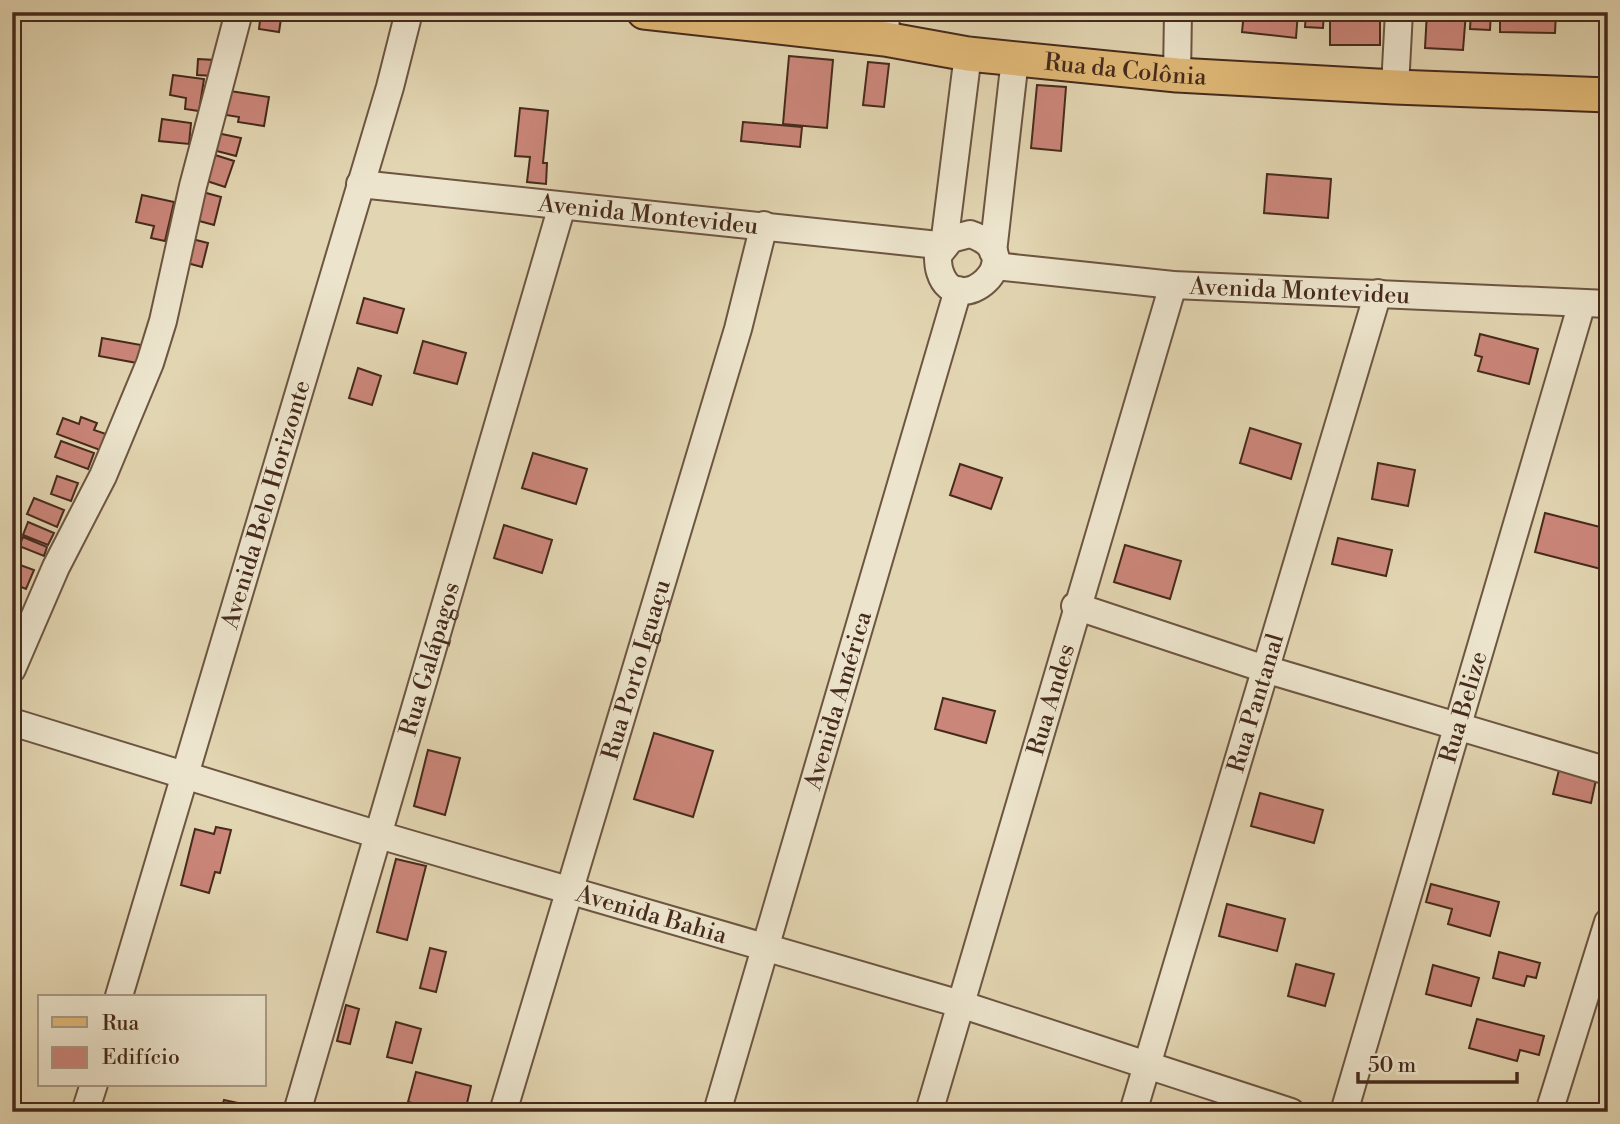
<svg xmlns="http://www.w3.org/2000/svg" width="1620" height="1124" font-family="'Libre Bodoni',serif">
<rect width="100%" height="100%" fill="#e2d5b1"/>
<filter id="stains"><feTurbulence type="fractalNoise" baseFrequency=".00286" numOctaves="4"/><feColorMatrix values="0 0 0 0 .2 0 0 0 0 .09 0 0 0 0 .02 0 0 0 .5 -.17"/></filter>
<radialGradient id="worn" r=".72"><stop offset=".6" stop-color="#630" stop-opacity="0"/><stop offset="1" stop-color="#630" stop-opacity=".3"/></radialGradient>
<path fill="#cb867a" stroke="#462a1c" stroke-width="2" d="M261,12H282L279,32L259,29Z
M1244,12H1298L1296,38L1242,32Z
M1306,12H1324L1323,28L1305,27Z
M1330,12H1380V45H1330Z
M1427,12H1466L1463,50L1425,48Z
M1471,12H1491L1490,30L1470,29Z
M1500,12H1556L1555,33L1500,32Z
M789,56L833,60L827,128L783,124Z
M198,59L215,60L214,76L197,75Z
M868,62L889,64L884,107L863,105Z
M173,75L204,79L199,111L185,109L186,98L170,95Z
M1037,85L1066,87L1061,151L1031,148Z
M230,91L269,97L264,126L238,122L239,117L226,115Z
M520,108L548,111L543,163H547L546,184L527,182L530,157L515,156Z
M162,119L191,123L189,144L159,141Z
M743,122L802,127L800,147L741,141Z
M217,133L241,138L236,156L213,150Z
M215,155L234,161L225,187L207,181Z
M1267,174L1331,179L1328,218L1264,213Z
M199,191L221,197L214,225L192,219Z
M142,195L174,202L165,241L151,238L154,226L136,222Z
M192,239L208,243L202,267L187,263Z
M364,298L404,309L397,333L357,323Z
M1480,334L1538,349L1529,384L1478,371L1482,357L1475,355Z
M102,338L141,345L137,363L99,356Z
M423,341L466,353L457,384L414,373Z
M358,368L381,376L372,405L349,398Z
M81,417L97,423L94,430L106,434L100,450L57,434L63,418L79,424Z
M1250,428L1301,444L1291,479L1240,463Z
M61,441L94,453L88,469L55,457Z
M533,453L587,469L576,504L522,488Z
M1378,463L1415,470L1408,506L1372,499Z
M960,464L1002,478L991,509L950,495Z
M57,476L78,483L71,501L51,494Z
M34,498L64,510L57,527L27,514Z
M1545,513L1608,529L1601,569L1535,552Z
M28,522L54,533L48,545L23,535Z
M504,525L552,540L542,573L494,558Z
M23,537L47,547L44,556L19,546Z
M1338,538L1392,550L1386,576L1332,564Z
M1125,545L1181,561L1170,599L1114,582Z
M12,562L34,570L26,589L12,583Z
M12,608L20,611L12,632Z
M943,698L995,711L986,743L935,729Z
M654,733L713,751L693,817L634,799Z
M428,750L460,758L445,815L414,806Z
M1560,766L1597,775L1591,803L1553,794Z
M1260,793L1323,810L1314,843L1251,826Z
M216,827L231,830L220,873L215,872L209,893L181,885L195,829L214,834Z
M396,859L426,866L407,940L377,932Z
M1431,884L1499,902L1490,936L1448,924L1452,909L1426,902Z
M1227,904L1285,919L1277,951L1219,936Z
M430,948L446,952L436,992L420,988Z
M1499,952L1540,963L1536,978L1527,976L1524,986L1493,978Z
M1296,964L1334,974L1325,1006L1288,996Z
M1433,965L1479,978L1471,1006L1426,994Z
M346,1005L359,1009L350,1044L337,1041Z
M1477,1019L1544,1036L1539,1055L1520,1050L1517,1061L1469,1048Z
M396,1022L421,1029L412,1063L387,1057Z
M416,1072L471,1086L465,1112H445L408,1102Z
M224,1100L238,1103L236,1110L245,1112H205L207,1107L221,1110Z"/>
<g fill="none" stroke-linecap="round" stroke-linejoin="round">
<defs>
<g id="minor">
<path d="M885,39L886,12"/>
<path d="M1177,75L1178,12"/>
<path d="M1395,87L1399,12"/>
<path id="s1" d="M360,184L938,245"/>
<path d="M970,234C1036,256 956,324 940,272C937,264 938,253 938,245L939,254L951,239Z"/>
<path d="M944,245L968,54"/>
<path d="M993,252L1015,59"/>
<path id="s2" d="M995,266L1173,285L1608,304"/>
<path d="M1075,606L1265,669L1608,771"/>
<path d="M12,669L56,567L103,476L150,363L163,321L193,186L239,12"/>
<path id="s3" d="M12,722L379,835L960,1004L1291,1112"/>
<path id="s4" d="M119,996L390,87L409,12"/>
<path d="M85,1112L94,1084"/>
<path id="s5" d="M297,1112L562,206"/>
<path id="s6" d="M503,1112L738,329L764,225"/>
<path id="s7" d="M717,1112L958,290"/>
<path id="s8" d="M929,1112L1173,285"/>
<path id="s9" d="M1133,1112L1378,293"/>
<path id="s10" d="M1344,1112L1582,303"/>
<path d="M1549,1112L1608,922"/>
</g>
<g id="major">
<path id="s11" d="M644,12L885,39L968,54L1177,75L1395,87L1608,95"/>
</g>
</defs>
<use href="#minor" stroke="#6d5541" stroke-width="30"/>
<use href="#major" stroke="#462a1c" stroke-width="37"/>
<use href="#minor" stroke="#ece4cc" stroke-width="26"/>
<use href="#major" stroke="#e1ba78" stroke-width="33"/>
</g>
<g text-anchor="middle" stroke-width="7" stroke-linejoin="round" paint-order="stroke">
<g font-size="24" fill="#462a1c" stroke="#ece4cc">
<text dy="8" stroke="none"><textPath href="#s11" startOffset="485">Rua da Colônia</textPath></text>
<text dy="8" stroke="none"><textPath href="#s1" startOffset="290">Avenida Montevideu</textPath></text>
<text dy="8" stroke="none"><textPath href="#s2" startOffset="306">Avenida Montevideu</textPath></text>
<text dy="8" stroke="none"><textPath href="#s4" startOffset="513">Avenida Belo Horizonte</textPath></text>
<text dy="8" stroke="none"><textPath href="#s5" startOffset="472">Rua Galápagos</textPath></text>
<text dy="8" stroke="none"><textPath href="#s6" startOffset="462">Rua Porto Iguaçu</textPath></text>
<text dy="8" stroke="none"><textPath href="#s8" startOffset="430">Rua Andes</textPath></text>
<text dy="8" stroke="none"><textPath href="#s7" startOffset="429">Avenida América</textPath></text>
<text dy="8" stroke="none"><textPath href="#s9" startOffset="427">Rua Pantanal</textPath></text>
<text dy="8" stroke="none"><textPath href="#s10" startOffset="422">Rua Belize</textPath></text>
<text dy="8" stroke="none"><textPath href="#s3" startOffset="668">Avenida Bahia</textPath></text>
</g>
</g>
<rect width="1620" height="1124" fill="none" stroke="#e2d5b1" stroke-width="42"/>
<rect x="14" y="14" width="1592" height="1096" fill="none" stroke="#462a1c" stroke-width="3.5"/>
<rect x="21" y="21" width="1578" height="1082" fill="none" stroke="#462a1c" stroke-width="2"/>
<rect x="38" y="995" width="228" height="91" fill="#ece4cc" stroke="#aa9a86" stroke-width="2"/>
<rect x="52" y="1017" width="35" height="10" fill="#e1ba78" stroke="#aa9a86" stroke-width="2"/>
<text x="102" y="1030" font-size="21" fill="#462a1c">Rua</text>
<rect x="52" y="1047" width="35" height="21" fill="#cb867a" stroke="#aa9a86" stroke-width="2"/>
<text x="102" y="1064" font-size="21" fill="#462a1c">Edifício</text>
<path d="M1358 1072v10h159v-10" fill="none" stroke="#462a1c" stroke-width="3.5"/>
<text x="1368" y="1072" font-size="21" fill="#462a1c" stroke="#ece4cc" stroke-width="5" paint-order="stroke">50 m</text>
<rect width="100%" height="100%" filter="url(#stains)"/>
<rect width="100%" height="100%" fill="url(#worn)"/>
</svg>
